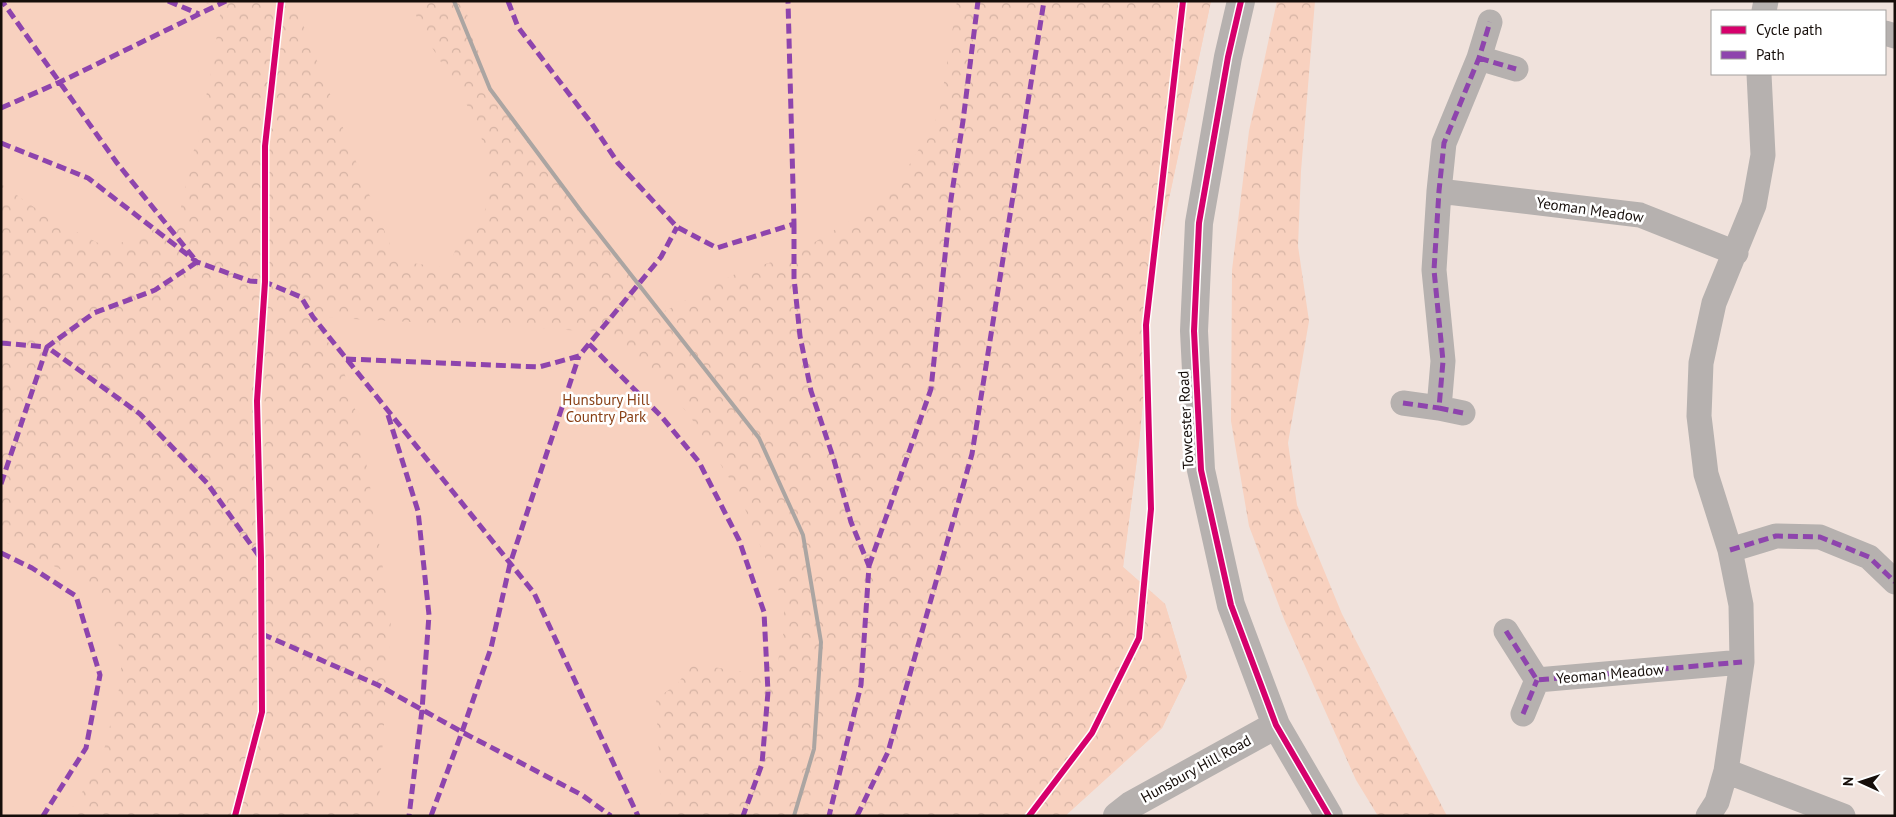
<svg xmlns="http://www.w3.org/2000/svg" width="1896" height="817" font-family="'PT Sans',sans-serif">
<defs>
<pattern id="forest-crowns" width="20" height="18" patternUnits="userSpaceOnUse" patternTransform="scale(1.25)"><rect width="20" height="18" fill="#f8d1bf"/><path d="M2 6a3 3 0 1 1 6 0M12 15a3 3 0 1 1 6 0" fill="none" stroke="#d4b2a3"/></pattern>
</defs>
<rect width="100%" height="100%" fill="#f0e2dc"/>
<path fill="#f8d1bf" d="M1,1H1211L1157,255L1139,443L1123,567L1165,604L1187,677L1162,728L1065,816H1Z"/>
<path fill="url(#forest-crowns)" d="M201,1H294L364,182L397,261L448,268L459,241L483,218L491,186L479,125L424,34L410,1H463L490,89L581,211L661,313L739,272L792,256L882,201L912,161L939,114L957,1H1211L1157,255L1139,443L1123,567L1165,604L1187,677L1162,728L1065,816H662L656,699L677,684L693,664L752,673L778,661L784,630V603L738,492L688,413L605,332L313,317L342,365L361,429L391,619L379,800L376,816H67L101,762L121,681V655L108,598L72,575L1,540V184L51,219L108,248L178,220L210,79L221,9Z
M1277,1H1315L1301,171L1298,246L1309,321L1288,443L1297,505L1342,614L1447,816H1378L1356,780L1284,619L1249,526L1231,421L1232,270L1249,131Z"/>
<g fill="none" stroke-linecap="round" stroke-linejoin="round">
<path stroke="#b6b1af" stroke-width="25" d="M1764,11L1766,1
M1885,33L1895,36
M1479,58L1516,69
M1439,191L1640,215L1736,253
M1403,403L1439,408
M1463,413L1439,408L1443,361L1434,270L1439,191L1444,143L1479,58L1490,22
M1730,550L1776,536L1820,537L1869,557L1895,582
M1506,631L1537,680L1742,662
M1523,714L1537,680
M1726,771L1843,816
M1708,816L1717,802L1726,771L1742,662L1741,605L1730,550L1706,474L1699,416L1701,363L1714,303L1754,205L1763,155L1759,74"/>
<path stroke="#b6b1af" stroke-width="28" d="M1241,1L1228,57L1199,223L1194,331L1201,470L1231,605L1276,725L1329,816
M1117,816L1131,805L1276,725"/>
<path stroke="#aba5a2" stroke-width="4" d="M454,1L490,89L581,211L759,438L803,535L821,642L814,749L794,816"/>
<path stroke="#8e44ad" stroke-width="5" stroke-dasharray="10 5" stroke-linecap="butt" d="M168,1L199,14
M508,1L518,27L592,124L618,163L677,227L717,248L794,224L788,1
M1479,58L1516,69
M1,108L60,82L226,1
M1,143L88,178L197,262L250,281L265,282L301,297L313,317L534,593L638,816
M794,224V278L800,336L811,391L834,460L851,522L869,566L861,685L829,816
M1,343L47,347L94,313L155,290L197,262L117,163L2,1
M589,344L661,416L699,462L739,540L764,612L768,692L762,764L743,816
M346,359L539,367L579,356L661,257L677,227
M1403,403L1439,408
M1463,413L1439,408L1443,361L1434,270L1439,191L1444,143L1479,58L1490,22
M388,415L418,511L429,615L422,710L409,816
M1,484L47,347L140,414L207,483L259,556
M1730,550L1776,536L1820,537L1869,557L1895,582
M1,553L32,568L76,596L100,675L86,748L43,816
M869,566L931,389L951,199L963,121L978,1
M1506,631L1537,680L1742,662
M262,634L378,685L462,732L582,795L611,816
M1523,714L1537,680
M431,816L462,732L491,648L510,564L579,356
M857,816L888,752L972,454L1044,1"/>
<defs>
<path id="cycleway" d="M1241,1L1228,57L1199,223L1194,331L1201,470L1231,605L1276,725L1329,816
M235,816L262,712L261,558L257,401L265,282V146L281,1
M1029,816L1092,733L1139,638L1151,509L1146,325L1183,1"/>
</defs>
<use href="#cycleway" stroke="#fff" stroke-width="9"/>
<use href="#cycleway" stroke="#d6006c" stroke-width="6"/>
</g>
<g text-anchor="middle" stroke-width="5" stroke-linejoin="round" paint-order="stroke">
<g font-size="15" fill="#160e0a" stroke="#fff">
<text transform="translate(1590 210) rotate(8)" y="5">Yeoman Meadow</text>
<text transform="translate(1186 420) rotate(-93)" y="5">Towcester Road</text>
<text transform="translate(1610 674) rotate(-5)" y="5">Yeoman Meadow</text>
<text transform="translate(1196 769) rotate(-29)" y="5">Hunsbury Hill Road</text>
</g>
<g font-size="15" fill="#883f15" stroke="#fff">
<text x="606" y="405">Hunsbury Hill<tspan x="606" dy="17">Country Park</tspan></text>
</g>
</g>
<rect width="1896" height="817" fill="none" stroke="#160e0a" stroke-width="5"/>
<rect x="1711" y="10" width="175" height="65" fill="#ffffff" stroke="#a29f9d"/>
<rect x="1721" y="26" width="25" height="8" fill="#d6006c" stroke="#a29f9d"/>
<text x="1756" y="35" font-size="15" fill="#160e0a">Cycle path</text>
<rect x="1721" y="51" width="25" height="8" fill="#8e44ad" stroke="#a29f9d"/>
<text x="1756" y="60" font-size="15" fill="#160e0a">Path</text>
<g transform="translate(1861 782) rotate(273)" stroke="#ffffff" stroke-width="4" paint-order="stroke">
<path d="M0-4L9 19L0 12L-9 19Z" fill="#160e0a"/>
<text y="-8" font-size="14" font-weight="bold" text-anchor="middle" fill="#160e0a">N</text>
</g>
</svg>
